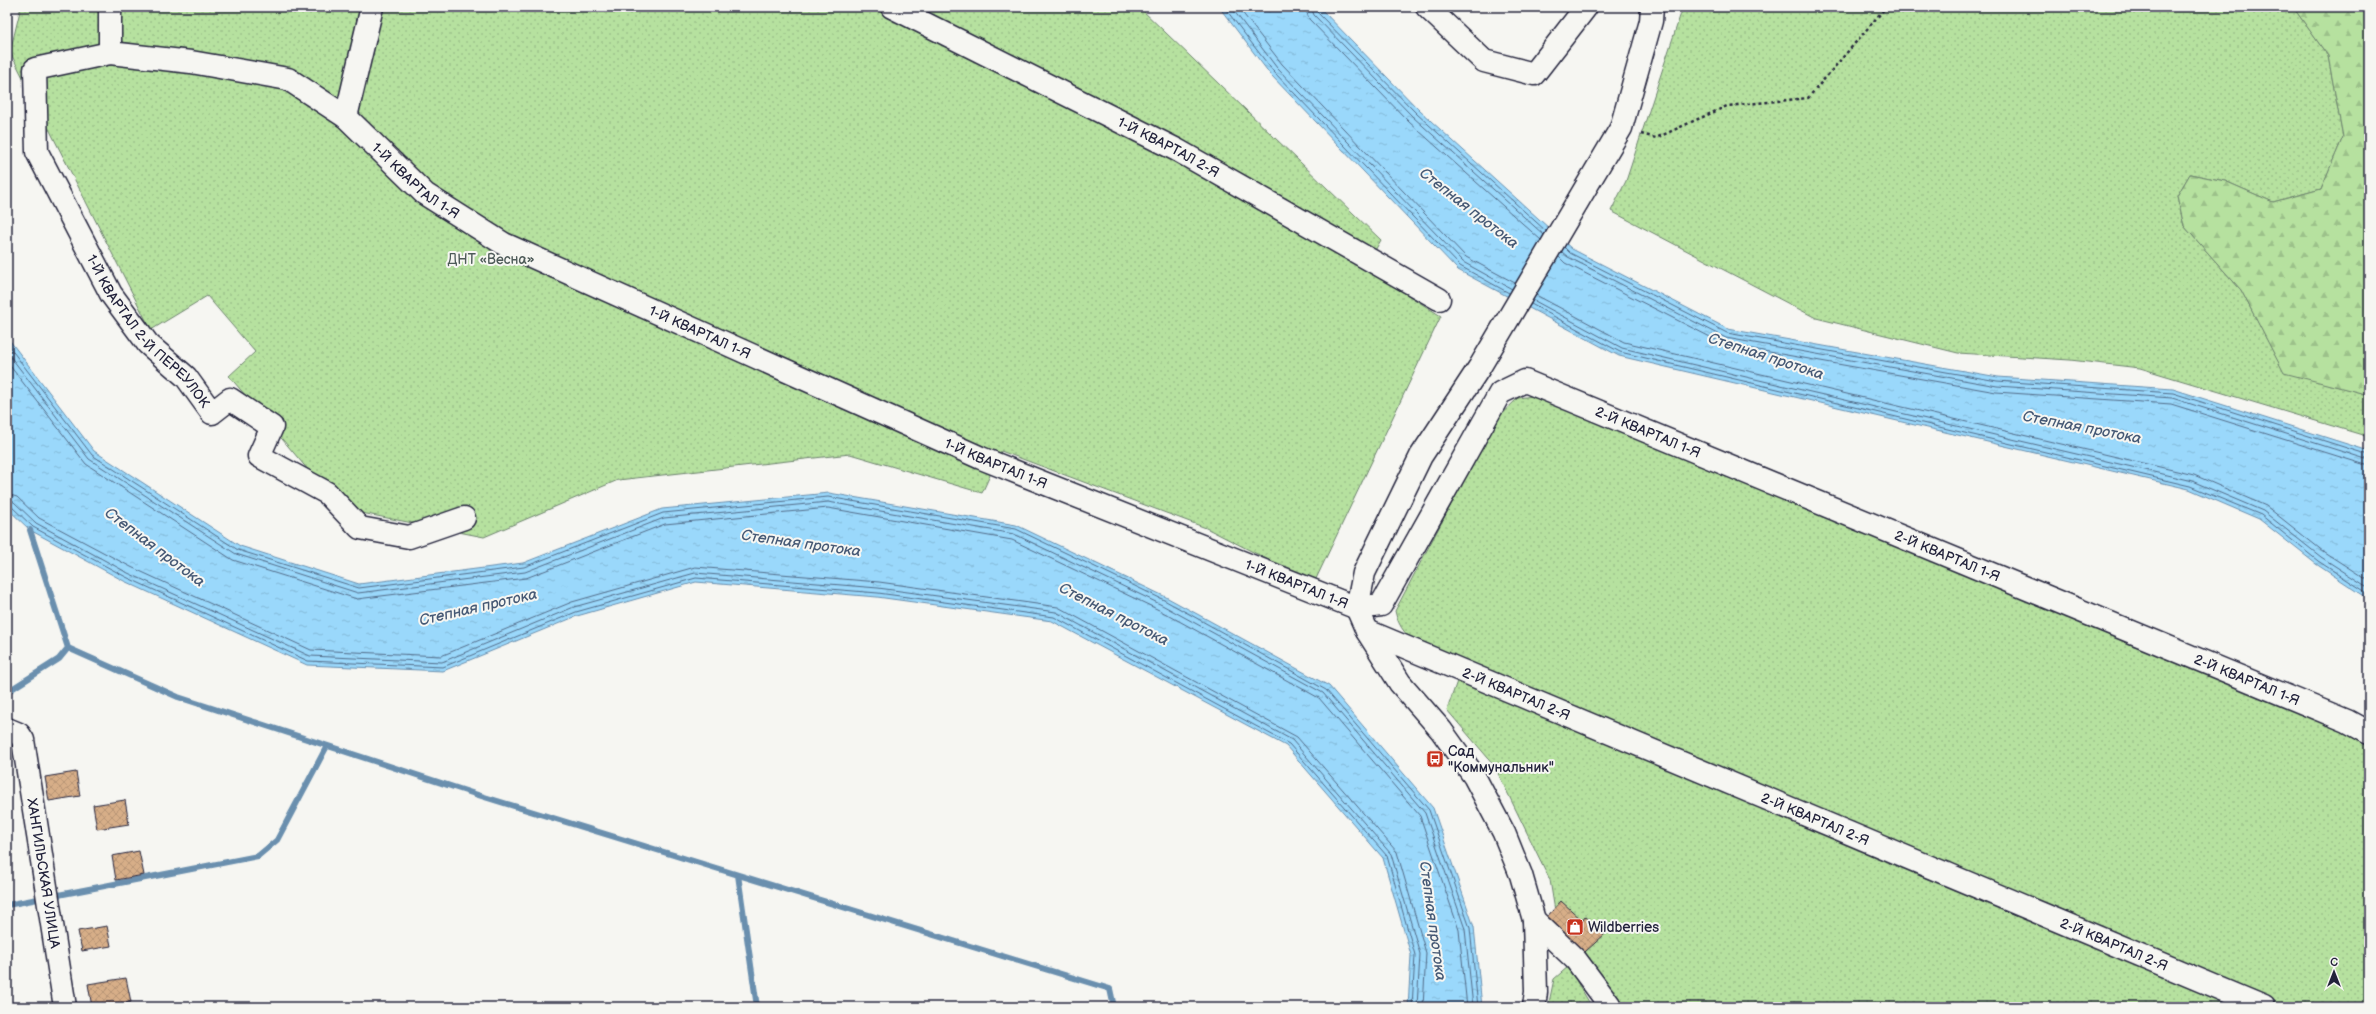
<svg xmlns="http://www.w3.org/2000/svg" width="2376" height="1014" font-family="'Balsamiq Sans',sans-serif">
<defs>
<pattern id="grass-dots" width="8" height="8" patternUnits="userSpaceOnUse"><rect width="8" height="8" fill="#b6e19f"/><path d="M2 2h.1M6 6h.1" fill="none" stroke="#9cc18a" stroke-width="1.8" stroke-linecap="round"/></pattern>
<pattern id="forest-firs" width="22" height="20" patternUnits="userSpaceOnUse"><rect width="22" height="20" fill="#b6e19f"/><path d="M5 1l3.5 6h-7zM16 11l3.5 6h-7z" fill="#9cc18a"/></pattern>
<pattern id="water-ripples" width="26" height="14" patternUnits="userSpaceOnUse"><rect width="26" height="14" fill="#9ad8fb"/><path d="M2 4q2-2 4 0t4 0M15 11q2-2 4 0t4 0" fill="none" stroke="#84b9d8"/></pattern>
<pattern id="building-cross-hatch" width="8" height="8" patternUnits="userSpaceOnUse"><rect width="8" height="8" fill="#d7ae88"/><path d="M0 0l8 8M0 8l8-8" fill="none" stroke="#b89576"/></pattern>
</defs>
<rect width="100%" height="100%" fill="#f6f6f2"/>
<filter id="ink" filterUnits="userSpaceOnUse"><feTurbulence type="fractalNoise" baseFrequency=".025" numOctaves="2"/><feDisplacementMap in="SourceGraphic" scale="8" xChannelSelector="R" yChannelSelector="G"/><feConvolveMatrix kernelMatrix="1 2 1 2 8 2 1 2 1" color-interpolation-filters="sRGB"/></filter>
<g filter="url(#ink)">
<path fill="url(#grass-dots)" stroke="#6c826d" d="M21,7H1139L1381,240L1365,268L1441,316L1314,583L1206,528L1001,451L982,493L850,454L618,480L484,537L341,509L229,376L255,352L207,296L151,330L10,52Z
M1683,7H2293L2328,56L2343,137L2321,189L2273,202L2225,181L2190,174L2177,196L2184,226L2241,290L2284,372L2369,395V437L2140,368L2070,360L1958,353L1816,318L1611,211L1626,181Z
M1533,396L2345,732L2369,745V1007H1621L1556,917L1550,880L1494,765L1447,710L1463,664C1435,653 1402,645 1395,611L1496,419L1518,398Z
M1576,960L1577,982L1592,1007H1548L1554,979Z"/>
<path fill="url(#forest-firs)" stroke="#6c826d" d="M2293,7H2369V395L2284,373L2241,290L2184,226L2177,196L2190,174L2225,181L2273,202L2321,189L2343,137L2328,56Z"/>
<path fill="url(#water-ripples)" stroke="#6a8fae" d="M1219,7H1319L1420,111L1572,249L1728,329L1998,377L2173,389L2369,451V599L2316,564L2259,519L2189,489L1619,356L1458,270L1270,74Z
M7,337L94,451L240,546L359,584L523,563L662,509L829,493L1016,525L1166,597L1329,686L1433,808L1474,927L1482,1007H1408L1411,955L1383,858L1286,746L1052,621L877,597L696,582L577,616L443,671L307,665L124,581L30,530L7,508Z"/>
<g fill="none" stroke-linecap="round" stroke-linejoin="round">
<path stroke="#526b88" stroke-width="1" d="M1224,7L1273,71L1460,266L1509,293
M1231,7L1277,68L1463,262L1512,289
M1238,7L1282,64L1466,257L1515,283
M1305,7L1309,19L1409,122L1541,240
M1311,7L1314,15L1413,117L1544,235
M1316,7L1317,12L1417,114L1546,231
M1564,247L1570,253L1727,333L1997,381L2173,393L2369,455
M1562,252L1568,257L1726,338L1997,386L2172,398L2369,460
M1559,257L1565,263L1724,344L1996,392L2171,404L2369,466
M1536,295L1624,342L2194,475L2266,506L2324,552L2369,581
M1533,300L1622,348L2192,481L2263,511L2321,557L2369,588
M1531,304L1620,352L2190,486L2261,515L2318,561L2369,594
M7,344L92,455L238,550L359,588L524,567L663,513L828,497L1016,529L1164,600L1326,690L1429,810L1470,928L1478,1007
M7,352L89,459L236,554L358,593L525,572L664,518L828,502L1014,534L1162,605L1323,693L1425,813L1465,929L1473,1007
M7,362L86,464L233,560L357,599L526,578L665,524L828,508L1012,540L1159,610L1319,698L1420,816L1459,930L1467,1007
M7,494L17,497L39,518L131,567L311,650L441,656L572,602L695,567L879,582L1058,607L1297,737L1397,852L1426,953L1423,1007
M7,500L14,502L36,523L128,573L310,656L442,662L574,607L695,573L878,588L1056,612L1292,740L1391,854L1420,954L1417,1007
M7,505L11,506L33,527L126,577L308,661L443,667L576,612L696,578L878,593L1054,617L1289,744L1387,856L1415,955L1412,1007"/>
<path stroke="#6a8fae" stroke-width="6" d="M30,530L68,648L178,697L478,795L1110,989L1114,1007
M7,692L59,659L68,648
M738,875L757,1007
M7,905L258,856L277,840L327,746"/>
</g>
<path fill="url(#building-cross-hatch)" stroke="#22223b" d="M76,772L80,796L49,801L45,777Z
M125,800L129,824L97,829L93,805Z
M139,851L144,875L116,880L112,856Z
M1561,901L1582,920L1585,916L1605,934L1576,960L1544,920Z
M107,926L111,946L82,951L78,931Z
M126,978L131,1002L92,1007L88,984Z"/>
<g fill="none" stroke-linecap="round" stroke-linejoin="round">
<defs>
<g id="minor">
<path id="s1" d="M110,7V53L191,62L288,79L346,117L425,194L504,244L981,458L1357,608L1381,605L1500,393L1525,381L2347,721L2369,733"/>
<path id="s2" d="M892,7L1177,150L1439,299"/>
<path d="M1427,7L1484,61L1534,74L1586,7"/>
<path id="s3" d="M110,53L35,69L37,152L111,294L148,344L186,377L212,413L230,399L272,427L259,456L327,493L360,528L409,537L464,518"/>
<path d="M346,117L372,7"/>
<path id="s4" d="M1367,631L2264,1007"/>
<path id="s5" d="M7,729L19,734L23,740L65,1007"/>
<path d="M1534,920L1576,960L1611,1007"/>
<path d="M1534,1007L1536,992L1534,920L1521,875L1504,833L1474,776L1441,730L1400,683L1367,631L1357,608L1364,573L1421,456L1479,368L1621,128L1651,21L1652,7"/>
</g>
</defs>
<use href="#minor" stroke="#22223b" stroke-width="25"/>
<path stroke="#22223b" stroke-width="2.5" stroke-dasharray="3 3" stroke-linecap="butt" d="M1641,134L1656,138L1727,106L1808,98L1886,7"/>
<use href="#minor" stroke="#f6f6f2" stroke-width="22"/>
</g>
</g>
<defs>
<symbol id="bus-square" viewBox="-11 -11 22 22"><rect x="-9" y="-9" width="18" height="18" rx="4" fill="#c8321e" stroke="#f6f6f2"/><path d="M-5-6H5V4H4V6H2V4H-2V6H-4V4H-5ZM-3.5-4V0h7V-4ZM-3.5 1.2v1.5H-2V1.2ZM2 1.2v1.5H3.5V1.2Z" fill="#fff"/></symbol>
<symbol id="shop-square" viewBox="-11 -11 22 22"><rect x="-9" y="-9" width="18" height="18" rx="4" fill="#c8321e" stroke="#f6f6f2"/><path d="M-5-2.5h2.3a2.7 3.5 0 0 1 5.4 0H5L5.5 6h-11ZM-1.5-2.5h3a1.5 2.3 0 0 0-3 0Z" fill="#fff"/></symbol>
</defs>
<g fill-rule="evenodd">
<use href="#bus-square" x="1425" y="749" width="20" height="20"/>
<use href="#shop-square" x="1565" y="917" width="20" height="20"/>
</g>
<g text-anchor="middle" stroke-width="4" stroke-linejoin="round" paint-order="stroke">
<g font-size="14" fill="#22223b" stroke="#f6f6f2">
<text dy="5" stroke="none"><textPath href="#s2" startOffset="310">1-Й КВАРТАЛ 2-Я</textPath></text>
<text dy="5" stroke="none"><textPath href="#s1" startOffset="390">1-Й КВАРТАЛ 1-Я</textPath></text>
<text dy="5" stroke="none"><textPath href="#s3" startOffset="372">1-Й КВАРТАЛ 2-Й ПЕРЕУЛОК</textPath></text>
<text dy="5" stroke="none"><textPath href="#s1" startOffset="714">1-Й КВАРТАЛ 1-Я</textPath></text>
<text dy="5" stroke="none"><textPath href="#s1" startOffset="1855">2-Й КВАРТАЛ 1-Я</textPath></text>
<text dy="5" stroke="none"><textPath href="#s1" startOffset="1038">1-Й КВАРТАЛ 1-Я</textPath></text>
<text dy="5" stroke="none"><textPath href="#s1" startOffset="2179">2-Й КВАРТАЛ 1-Я</textPath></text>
<text dy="5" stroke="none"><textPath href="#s1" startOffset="1362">1-Й КВАРТАЛ 1-Я</textPath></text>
<text dy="5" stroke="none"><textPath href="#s1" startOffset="2503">2-Й КВАРТАЛ 1-Я</textPath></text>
<text dy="5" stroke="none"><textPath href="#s4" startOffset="162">2-Й КВАРТАЛ 2-Я</textPath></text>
<text dy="5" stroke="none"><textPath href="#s4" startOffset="486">2-Й КВАРТАЛ 2-Я</textPath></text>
<text dy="5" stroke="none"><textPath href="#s5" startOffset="155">ХАНГИЛЬСКАЯ УЛИЦА</textPath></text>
<text dy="5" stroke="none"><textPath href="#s4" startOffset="810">2-Й КВАРТАЛ 2-Я</textPath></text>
</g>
<g font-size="14" fill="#4e5b59" stroke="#f6f6f2">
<text x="491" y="264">ДНТ «Весна»</text>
</g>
<g font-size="14" fill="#22223b" stroke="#f6f6f2" text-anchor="start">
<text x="1448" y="756">Сад<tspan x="1448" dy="16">"Коммунальник"</tspan></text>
<text x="1588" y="932">Wildberries</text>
</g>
<g font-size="15" font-style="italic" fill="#465975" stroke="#f6f6f2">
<text transform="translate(1469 208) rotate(38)" y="5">Степная протока</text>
<text transform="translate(1766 356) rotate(18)" y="5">Степная протока</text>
<text transform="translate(2082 427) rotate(11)" y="5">Степная протока</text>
<text transform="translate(801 543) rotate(8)" y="5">Степная протока</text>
<text transform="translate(155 547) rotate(37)" y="5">Степная протока</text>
<text transform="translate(478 607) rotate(-13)" y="5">Степная протока</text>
<text transform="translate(1114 614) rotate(27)" y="5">Степная протока</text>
<text transform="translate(1433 921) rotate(82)" y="5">Степная протока</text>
</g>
</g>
<rect width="2376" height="1014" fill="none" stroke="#f6f6f2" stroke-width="24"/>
<rect x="12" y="12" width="2352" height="990" fill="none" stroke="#22223b" stroke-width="1.5" filter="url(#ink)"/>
<g transform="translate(2334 972)" stroke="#f6f6f2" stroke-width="3" paint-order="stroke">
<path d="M0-3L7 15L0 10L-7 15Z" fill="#22223b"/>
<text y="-6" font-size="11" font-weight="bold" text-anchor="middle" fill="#22223b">С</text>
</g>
</svg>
